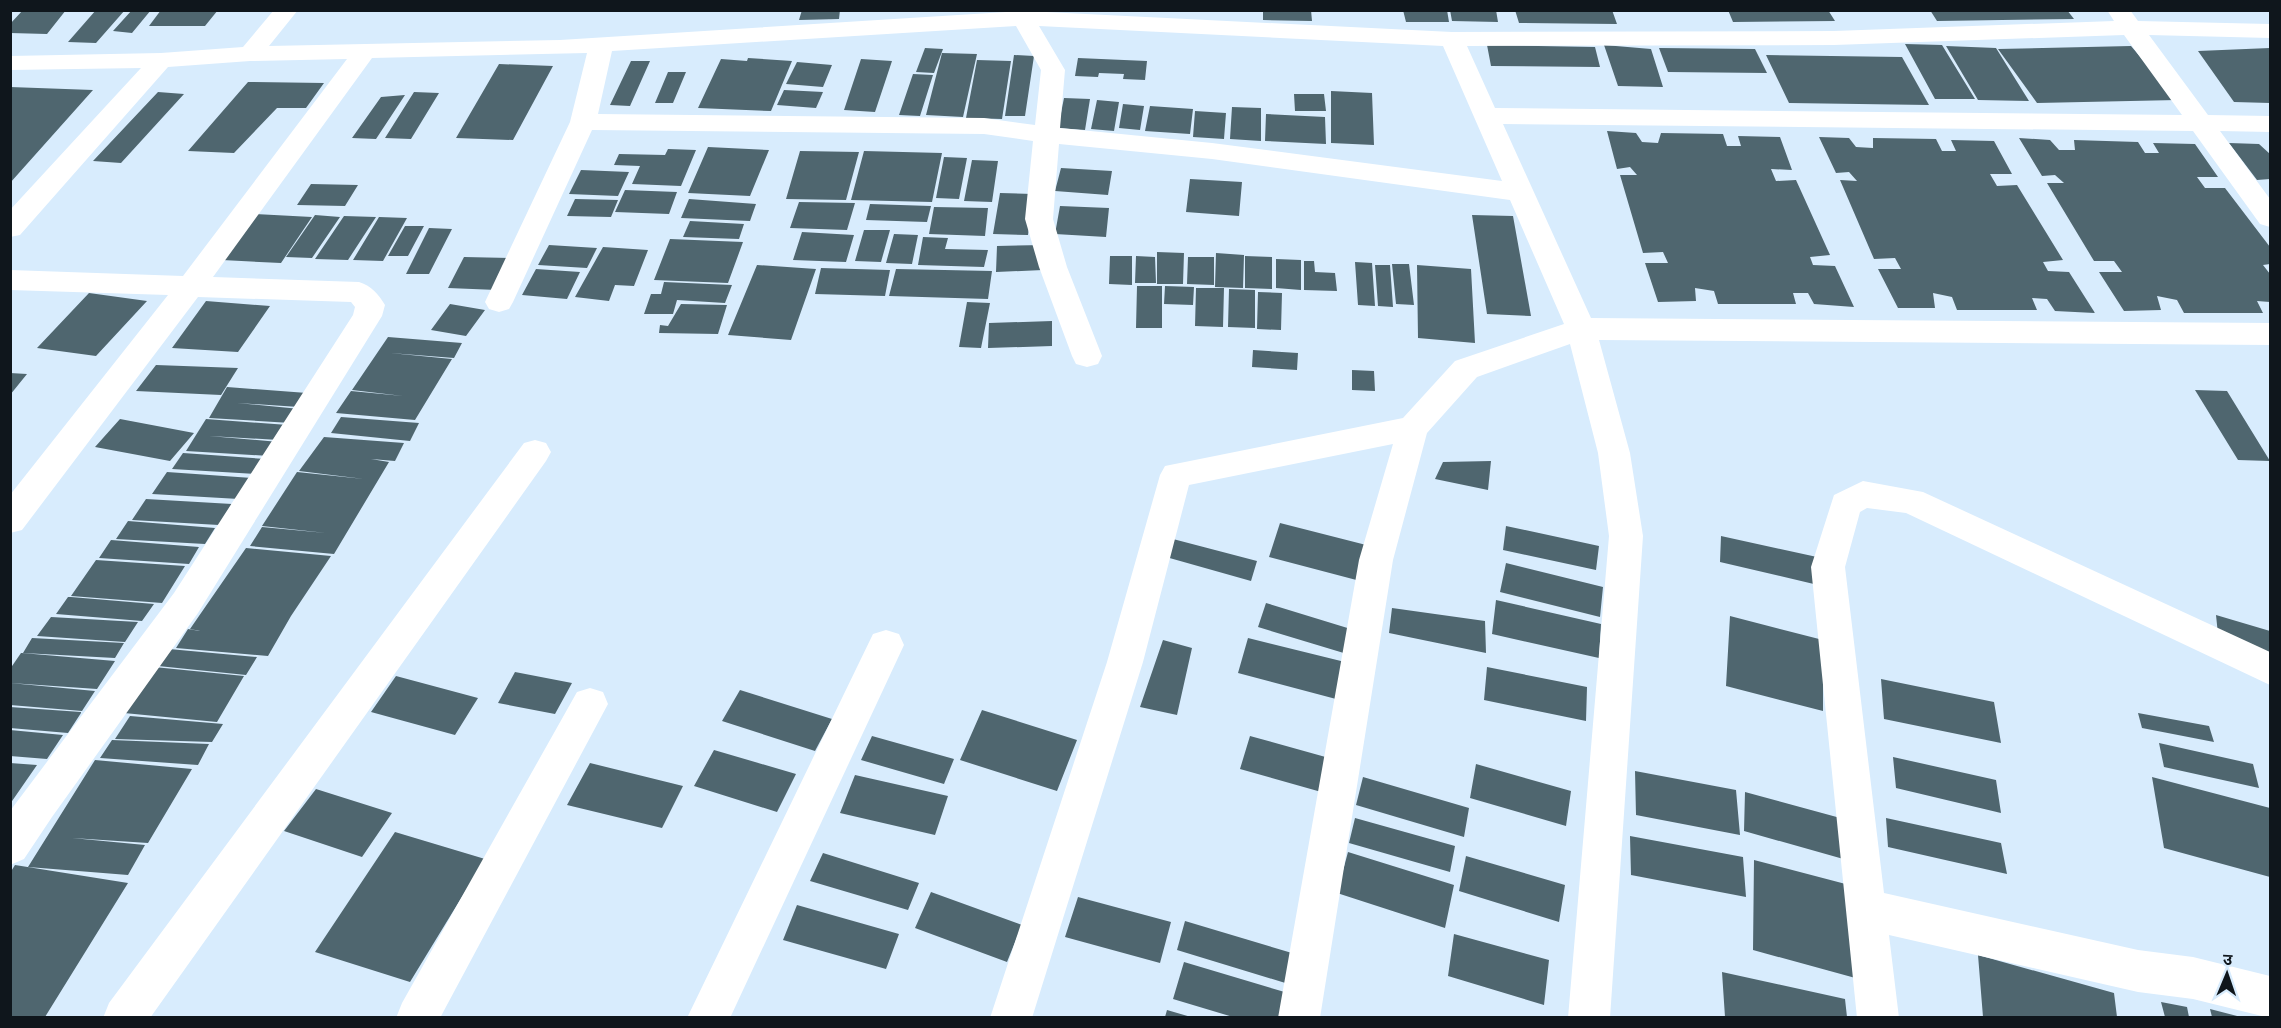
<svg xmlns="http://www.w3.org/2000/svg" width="2281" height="1028" font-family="'Source Sans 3','Noto Sans Devanagari',sans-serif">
<rect width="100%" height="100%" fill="#d8ecfd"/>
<path fill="#4f666f" d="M23,10H66L47,34L10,33V24Z
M96,10H125L96,43L68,42Z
M132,10H151L132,33L113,31Z
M161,10H218L205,26H149Z
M802,10H840L839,19L799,20Z
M1263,10H1311L1312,21L1263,20Z
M1403,10H1447L1449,22H1406Z
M1450,10H1496L1498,22L1452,21Z
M1515,10H1612L1617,24L1519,23Z
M1728,10H1828L1835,21L1733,22Z
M1930,10H2067L2074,19L1937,21Z
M1905,44L1942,45L1975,99H1935Z
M1487,45L1595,47L1600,67L1491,66Z
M1604,45L1651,49L1663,87L1618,86Z
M1946,46L1996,48L2029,101L1978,100Z
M2131,46L2177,100L2037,103L1998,49Z
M925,48L943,49L934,73L916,72Z
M1659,48L1755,49L1767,73L1668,72Z
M2270,48V103L2234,102L2198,51Z
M942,53L977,54L963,117L926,115Z
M1014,55L1034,56L1025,116H1005Z
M1766,55L1902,57L1929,105L1789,103Z
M748,58L792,61L771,111L698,108L721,59L747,61Z
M1078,58L1147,61L1145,80L1123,79L1124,74L1099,73L1098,77L1075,76Z
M861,59L892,61L875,112L844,110Z
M977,60L1011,61L1002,119L966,118Z
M631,61H650L630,106L610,105Z
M797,62L832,65L823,87L786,84Z
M499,64L553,66L513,140L456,138Z
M668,72H686L673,103H655Z
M913,74L933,75L920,116L899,115Z
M248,82L324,83L306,108H277L234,153L188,151Z
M10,87L93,90L10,183Z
M784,90L823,92L816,108L777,105Z
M1331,91L1372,93L1374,145L1331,143Z
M158,92L184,94L121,163L93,161Z
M414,92L439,93L411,139L385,138Z
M1294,94H1324L1326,111H1295Z
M405,95L376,139L352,138L381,97Z
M1064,98L1090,99L1085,130L1058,128Z
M1097,100L1119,102L1114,131L1091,129Z
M1123,104L1144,106L1140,130L1119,128Z
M1150,106L1193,109L1190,134L1145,131Z
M1232,107L1261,108V141L1230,139Z
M1195,111L1226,113L1224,139L1193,137Z
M1266,114L1325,117L1326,144L1265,141Z
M1607,131L1636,133L1642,142L1658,143L1661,133L1723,134L1727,146H1741L1738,136L1780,137L1792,170L1771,169L1776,181L1796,180L1830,255L1810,257L1813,265L1835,266L1854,307L1814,304L1808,293H1793L1796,304H1718L1714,291L1695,288L1696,301L1658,302L1645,263H1668L1663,252L1643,253L1620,175H1637L1630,167L1617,169Z
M1819,137L1849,138L1856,147L1873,148V138L1936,139L1942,151H1956L1951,140L1994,141L2012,174H1990L1997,186L2017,185L2063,260L2043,262L2048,271L2069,272L2095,313L2055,311L2047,299L2032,298L2037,310H1957L1952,297L1933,293L1935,308H1898L1878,269H1901L1895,258L1874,259L1840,180L1857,181L1849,172L1836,173Z
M2019,138L2050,140L2059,150H2075L2074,140L2138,142L2145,153H2159L2153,143L2195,144L2218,177H2197L2205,188H2225L2270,247V264L2263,265L2270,274V302L2257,301L2263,313H2184L2177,300L2157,296L2161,310L2124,311L2099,272H2122L2114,261H2094L2047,183H2064L2055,175L2042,176Z
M2229,143L2259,144L2270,154V179L2257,180Z
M708,147L769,150L750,196L688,193Z
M668,149L696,150L681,186L632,184L640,166L614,165L619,154L665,155Z
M800,151L859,152L846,200L786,199Z
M864,151L942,153L932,202L851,200Z
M944,157L967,158L959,199L936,198Z
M972,160L998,161L992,202L964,201Z
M1061,168L1112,171L1108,195L1055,191Z
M581,170L629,172L618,196L569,194Z
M1190,179L1242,182L1239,216L1186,212Z
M311,184L358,185L345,206L297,205Z
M625,190L677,192L669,214L615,212Z
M1000,193L1033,194L1028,235L993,234Z
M575,199L618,200L611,217L567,216Z
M689,199L756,204L750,221L681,218Z
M799,202L855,203L847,230L790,228Z
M870,204L931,206L927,222L866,220Z
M1060,206L1109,208L1106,237L1055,234Z
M934,207L988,208L985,236L929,234Z
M255,214L312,217L281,263L222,260Z
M315,215L340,217L312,258L286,257Z
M1472,215L1513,216L1531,316L1487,314Z
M344,216L376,217L348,260L315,259Z
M379,217L407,218L383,261L353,260Z
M690,221L744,224L739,239L683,237Z
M405,226H424L408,256H388Z
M429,228L452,229L429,274H406Z
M864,230H890L881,262L855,261Z
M802,232L854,235L846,262L793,260Z
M894,234L918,235L912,264L886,263Z
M923,237L948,238L945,249L988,250L984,267L918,265Z
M670,239L743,242L728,283L654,280Z
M549,245L597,248L587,268L538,265Z
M1044,245L1043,270L996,272L997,246Z
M603,247L648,250L634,286L615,285L609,301L575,297Z
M1157,252L1184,253L1183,284H1157Z
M1216,253L1244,255L1243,288L1215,287Z
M1110,256H1132V285L1109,284Z
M1136,256L1155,257L1156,283H1135Z
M1245,256L1272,257V289L1245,288Z
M464,257L512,258L497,290L448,288Z
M1188,257H1214V285L1187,284Z
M1276,259L1301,260V290L1276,288Z
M1304,261H1314L1315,272L1335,273L1337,291L1304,290Z
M1355,262L1372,263L1375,306L1358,305Z
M1392,264H1409L1414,305L1396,304Z
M757,265L816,269L791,340L728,335Z
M1375,265H1390L1393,307L1378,306Z
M1417,265L1471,269L1475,343L1418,338Z
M821,268L890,270L885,296L815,294Z
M536,269L580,272L567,299L522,295Z
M896,269L992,271L988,299L889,296Z
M664,282L732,285L725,303L677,300L673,314H644L651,294H661Z
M1137,286H1162V328H1136Z
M1165,286L1194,287L1193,305L1164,304Z
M1196,288H1224L1223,327L1195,326Z
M1229,289L1255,290V328L1228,327Z
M1258,292L1282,293L1281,330L1257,329Z
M89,293L147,301L96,356L37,348Z
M206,301L270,306L238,352L172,348Z
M967,302L990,303L981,348L959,347Z
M450,304L485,310L466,336L431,330Z
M681,304L727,305L718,334L659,333L660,325L668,326Z
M1052,321V346L988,348L989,323Z
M388,337L462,343L454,358L390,353L452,359L415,420L336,413L351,391L403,396L352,390Z
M1253,350L1298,353L1297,370L1252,367Z
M156,365L238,368L221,395L136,391Z
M1352,370L1374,371L1375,391L1352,390Z
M10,373L27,374L10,395Z
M227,387L307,393L299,407L237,403L300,409L291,423L209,418Z
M2195,390L2227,391L2270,461L2238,460Z
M341,417L419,423L410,441L331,433Z
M120,419L194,433L170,461L95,447Z
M206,419L288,425L279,440L209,436L279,442L269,456L186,451Z
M324,437L404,443L395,461L371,459L389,462L334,554L250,546L262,527L326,533L262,526L297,472L364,479L299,471Z
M183,453L266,459L257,474L172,469Z
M1491,461L1488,490L1435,479L1443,462Z
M167,472L252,478L239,499L152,494Z
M146,499L232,504L219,525L132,520Z
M128,521L215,528L205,544L116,539Z
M1280,523L1374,547L1364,582L1269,557Z
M1506,526L1599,546L1596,570L1503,550Z
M1721,536L1817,557L1818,585L1720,562Z
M1173,539L1257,561L1251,581L1166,557Z
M111,540L199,547L189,564L99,558Z
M246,548L331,556L291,616L268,656L176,648L188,629L200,631L190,629Z
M96,560L185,566L162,603L71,596Z
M1506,563L1603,587L1600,617L1500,592Z
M68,597H71L154,604L142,621L56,614Z
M1496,600L1601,624L1599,658L1492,634Z
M1266,603L1354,630L1347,654L1258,627Z
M1392,608L1485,621L1486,653L1389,633Z
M2216,615L2270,631V659L2219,644Z
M1730,616L1823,640V711L1726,686Z
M51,617L138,622L125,642L37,636Z
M32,638L124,643L115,658L23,653Z
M1248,638L1345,662L1336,699L1238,673Z
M1163,640L1192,648L1177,715L1140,707Z
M169,649L257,657L246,675L158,666Z
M21,653H22L115,661L97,689L10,683V669Z
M154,667L244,676L217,722L124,713Z
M1487,667L1587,687L1586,721L1484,700Z
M515,672L572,683L555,714L498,703Z
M396,676L478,698L455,735L371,712Z
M1881,679L1994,702L2001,743L1884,719Z
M10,683L95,691L82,711L10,705Z
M740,690L832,719L815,751L722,721Z
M10,707L81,712V713L68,733L10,728Z
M982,710L1077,740L1057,791L960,760Z
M2138,713L2209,726L2214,742L2142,728Z
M130,716L223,724L212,742L115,739Z
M10,730L63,735L47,759L10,756Z
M872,736L954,759L944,784L861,760Z
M1250,736L1347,763L1339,797L1240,769Z
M112,740L209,744L198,765L100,758Z
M2159,743L2253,764L2259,788L2164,767Z
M714,750L796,774L777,812L694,786Z
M1893,757L1996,780L2001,813L1896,788Z
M95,760L192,769L148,843L72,838L145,845L128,875L28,867Z
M10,763L37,765L10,804Z
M590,763L683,786L662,828L567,805Z
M1476,764L1571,791L1566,826L1470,798Z
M1635,771L1736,790L1740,835L1636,815Z
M855,775L948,796L935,835L840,813Z
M1363,777L1469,808L1464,837L1356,805Z
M2152,777L2270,808V877L2164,848Z
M316,789L392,813L362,857L284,831Z
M1745,792L1855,822L1854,862L1744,831Z
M1355,818L1455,846L1450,872L1349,843Z
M1886,818L2001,843L2007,874L1888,847Z
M395,832L485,859L410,982L315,952Z
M1630,836L1743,857L1746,897L1631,875Z
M1348,852L1454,885L1445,928L1337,893Z
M823,853L919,883L908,910L810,881Z
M1466,856L1565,885L1559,922L1459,891Z
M1754,860L1857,887L1859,979L1753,950Z
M15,865L128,883L45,1017H10V873Z
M931,892L1022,925L1007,962L915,928Z
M1078,897L1171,922L1160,963L1065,937Z
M797,905L899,934L886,969L783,940Z
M1185,921L1302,956L1295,986L1177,950Z
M1454,934L1549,960L1544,1005L1448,976Z
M1978,955L2114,993L2117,1017H1983Z
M1184,962L1288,993L1283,1017H1233L1173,999Z
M1722,972L1845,999L1847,1017H1725Z
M2161,1002L2187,1007L2189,1017H2165Z
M2210,1009L2241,1017H2212Z
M1167,1010L1191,1017H1165Z"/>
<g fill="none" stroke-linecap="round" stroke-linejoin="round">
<path fill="#fff" fill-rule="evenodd" d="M274,10H298L269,46L560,40L1006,12L1005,10L1452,32L1834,31L2114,21L2107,10H2130L2138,21L2270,24V38L2149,35L2208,115L2270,116V132L2220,131L2270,199V227L2260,224L2193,131L1503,124L1591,318L2270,323V345L1599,340L1630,453L1643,536L1610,1018H1568L1609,536L1598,453L1570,344L1477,377L1427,433L1393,560L1320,1018H1278L1359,560L1393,444L1189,485L1143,662L1032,1018H990L1107,662L1160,475L1165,466L1403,418L1455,361L1564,324L1510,200L1212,159L1059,144L1053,219L1067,267L1102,356L1098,364L1087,367L1076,364L1072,356L1039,267L1025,219L1033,141L984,134L592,130L513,302L509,309L499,312L489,309L485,302L570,122L587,53L372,58L213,277L359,282C372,286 378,294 385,305L382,316L198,613L52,817L24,859L10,865V811L174,593L353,315L355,307L351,302L198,297L22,530L10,533V495L168,295L10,290V270L183,276L347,59L250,61L168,67L20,235L10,237V210L141,68L10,70V56L161,53L243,47ZM1016,26L1041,70L1035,125L984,118L598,114L612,51ZM1039,26L1443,46L1502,181L1212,143L1060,128L1065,70ZM2124,35L2182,115L1495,108L1467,46L1834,45Z
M535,440L546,443L551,452L546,461L150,1018H103L109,1003L524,443Z
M1863,481L1923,492L2270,652V685L1906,513L1867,508L1860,512L1845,567L1884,893L2138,950L2193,957L2270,976V1018L2193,999L2138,992L1889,935L1899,1018H1857L1811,567L1834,495Z
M886,630L899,634L904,645L730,1018H687L873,634Z
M590,688L603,692L608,704L440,1018H396L402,1003L577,692Z"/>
</g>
<rect width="2281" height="1028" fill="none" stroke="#0f161c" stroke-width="24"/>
<g transform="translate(2227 974) rotate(2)" stroke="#d8ecfd" stroke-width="4.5" paint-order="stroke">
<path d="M0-4.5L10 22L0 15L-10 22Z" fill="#0f161c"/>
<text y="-9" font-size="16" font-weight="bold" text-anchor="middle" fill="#0f161c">उ</text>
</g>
</svg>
